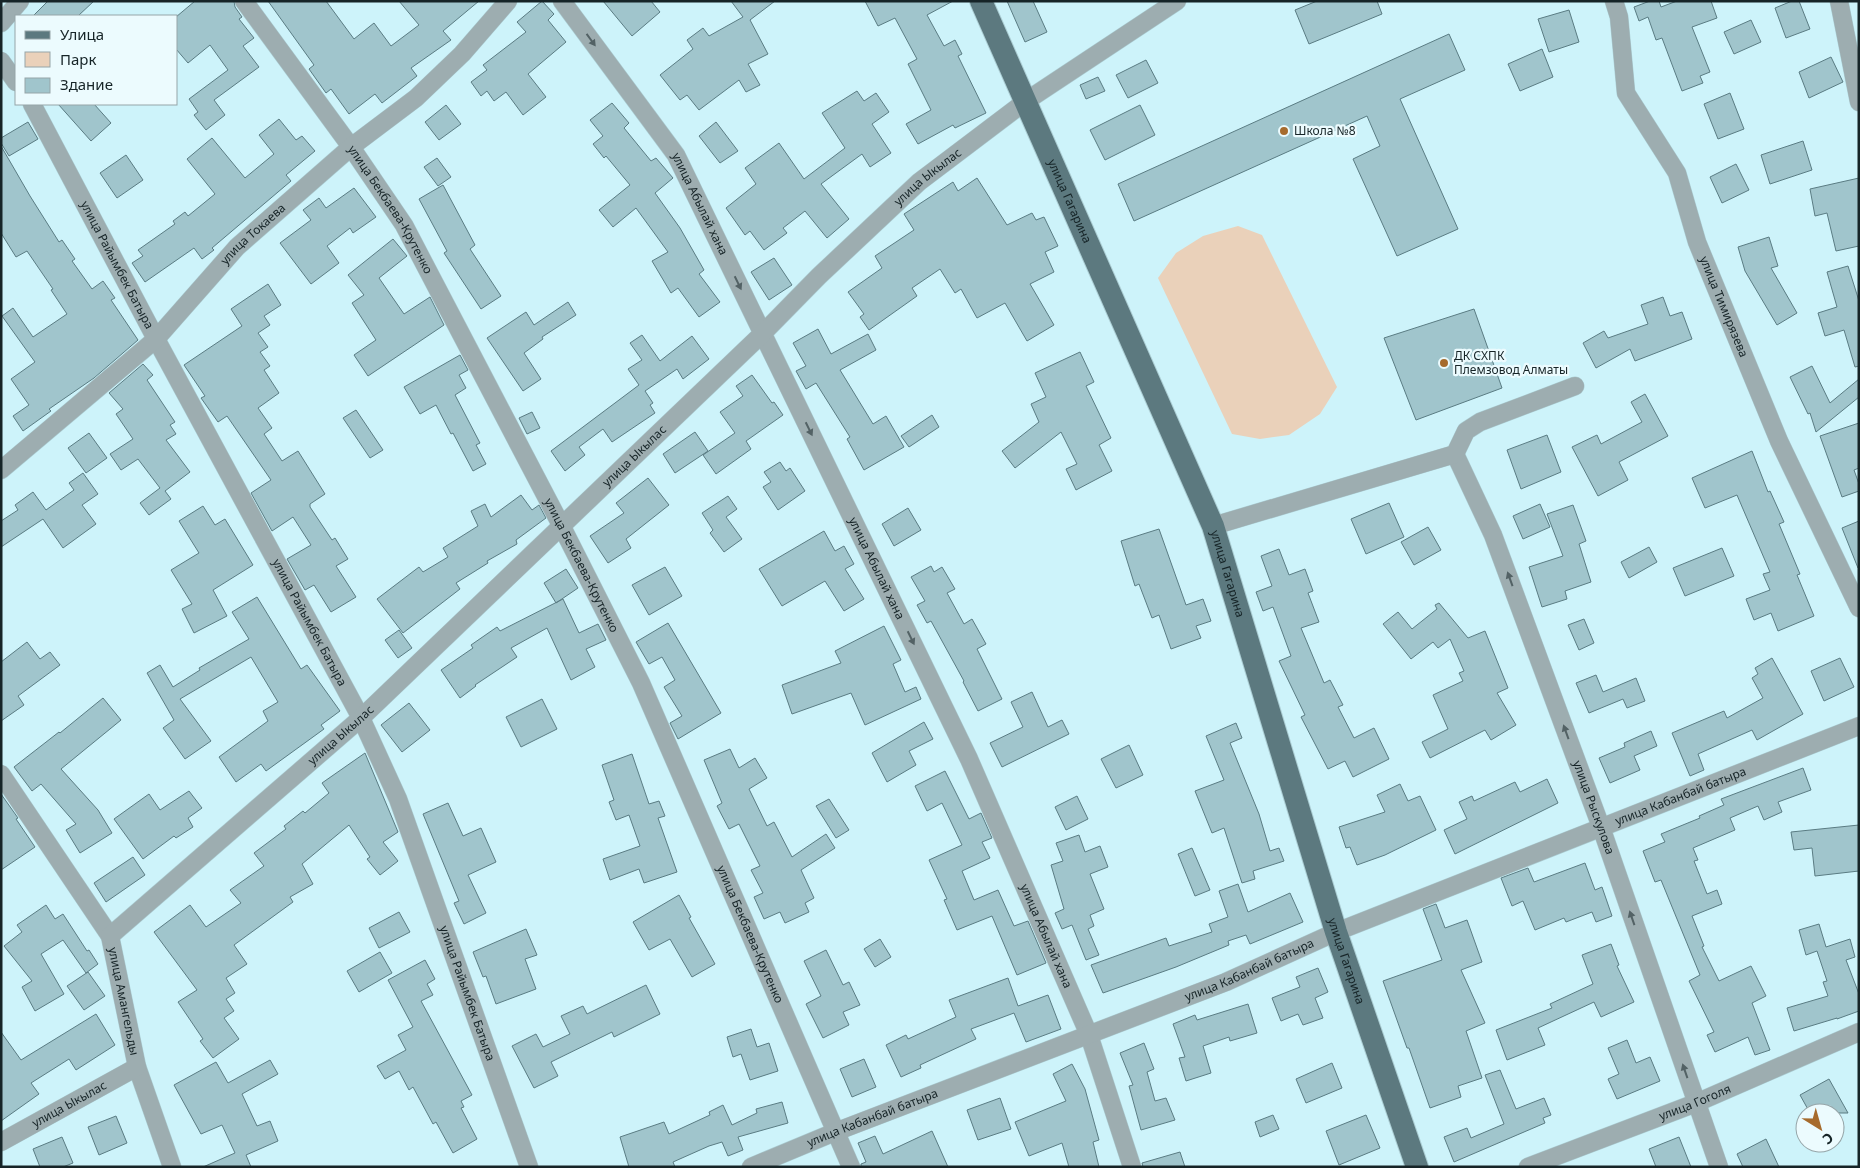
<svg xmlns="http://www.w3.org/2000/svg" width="1860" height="1168" font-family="'Noto Sans',sans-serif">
<rect width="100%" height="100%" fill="#cdf3fa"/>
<path fill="#ead1ba" d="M1238,226L1262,235L1337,387L1320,414L1289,435L1260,439L1232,434L1158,278L1176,253L1203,236Z"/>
<path fill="#a0c5cc" stroke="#5a7c83" d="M48,1H94L78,16H33Z
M195,1H234L235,7L242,17L239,19L254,38L243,46L259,67L214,100L225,115L206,130L194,115L198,112L189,99L228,70L210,45L188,63L176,49V17Z
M268,1H326L354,39L374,23L391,46L419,25L399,1H479L443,31L451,40L411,68L417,76L382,103L375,94L349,114L331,89L326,93L309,69L314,65Z
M542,1L554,14L548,20L566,42L528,74L546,97L523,115L506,92L494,101L487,91L481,96L471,82L487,70L483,65L526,32L517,22Z
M603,1H651L660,12L632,36Z
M731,1H775L750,20L768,54L748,64L760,85L746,92L739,80L699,110L687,95L680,100L660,75L693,49L687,40L703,28L709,36L743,17Z
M865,1H953L927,15L944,46L955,40L962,54L958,56L986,113L955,128L953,125L918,144L906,124L931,110L908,64L917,59L895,18L878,26Z
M1007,1H1033L1047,32L1025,42Z
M1317,1H1377L1382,14L1309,44L1295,10Z
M1650,1H1659L1661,7L1677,1H1711L1717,18L1692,27L1710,72L1700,76L1703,83L1682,91L1662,38L1656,40L1648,17L1639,21L1634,7Z
M1792,1H1799L1810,29L1786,38L1775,8Z
M1569,10L1579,42L1549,52L1538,19Z
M1751,20L1761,42L1734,54L1724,32Z
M1449,34L1465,70L1400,99L1458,229L1397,256L1353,159L1380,146L1367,116L1134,221L1118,184Z
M1542,49L1553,77L1520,91L1508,64Z
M1831,57L1843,82L1809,98L1799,72Z
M1146,60L1158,83L1128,98L1116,75Z
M1098,77L1105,91L1086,99L1080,85Z
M857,91L864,101L876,93L889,112L872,124L891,153L870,167L862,154L821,184L849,219L827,238L805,211L783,228L787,233L764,250L750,231L745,235L726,208L756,184L745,168L779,143L804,179L845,148L822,113Z
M1730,93L1744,129L1718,139L1704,104Z
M612,103L629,123L624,128L651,161L656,158L673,178L655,193L680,228L704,270L699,274L720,302L699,317L678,288L671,293L652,261L668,252L636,208L613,227L599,210L630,185L606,156L604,158L593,144L603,136L590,120Z
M58,104H94L111,123L91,141Z
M446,105L461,124L439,140L425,122Z
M1140,105L1155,135L1105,160L1090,130Z
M279,119L296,140L302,136L315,151L286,175L291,181L212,248L214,250L202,259L194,248L145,282L132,263L143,256L138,250L175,224L173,221L185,212L188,216L215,194L187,159L212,138L245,178L274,154L259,135Z
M28,122L38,139L9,156L1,143V138Z
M716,122L738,151L720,163L699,136Z
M1803,141L1812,170L1770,184L1761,155Z
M1,146L30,196L59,242L62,240L75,259L72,261L92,289L103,281L115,298L111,300L138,340L94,378L49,409L51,411L23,431L13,416L29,405L11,379L35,362L2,316L13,308L33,337L67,314L51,290L53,289L27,251L16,257L1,233Z
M126,155L143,180L117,198L100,173Z
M437,158L451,177L438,186L424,167Z
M1736,164L1749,190L1722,203L1710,177Z
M977,178L1007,225L1032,213L1036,220L1044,217L1058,246L1045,252L1054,272L1030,284L1054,325L1027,341L1005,303L977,318L961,289L955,293L940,269L912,288L917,296L869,330L860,317L864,314L848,292L882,268L875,256L914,230L904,214L953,182L958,191Z
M1859,178V246L1836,251L1827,213L1815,216L1810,189Z
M443,185L475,245L470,249L501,296L481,309L444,253L447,251L419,199Z
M354,188L376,217L353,233L350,228L327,246L339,263L311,284L280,243L311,220L303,210L319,198L326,208Z
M1769,237L1778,266L1771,268L1797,313L1777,325L1745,271L1738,247Z
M393,239L407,256L379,278L404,314L430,297L444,325L368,376L354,355L376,340L352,303L364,295L348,275Z
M774,258L792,285L769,300L751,272Z
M1848,266L1859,301V366L1855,367L1844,330L1825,336L1818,313L1837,307L1827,272Z
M268,284L281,305L264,316L270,325L258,333L268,347L260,352L270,366L264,370L279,393L258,408L272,428L264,434L282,461L298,451L325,494L310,504V507L332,540L335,538L348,559L336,566L356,597L331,612L314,585L305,590L287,559L311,545L293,517L272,531L251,493L271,480L227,416L218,422L201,398L205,396L184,365L242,326L231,309Z
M1663,297L1670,316L1682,312L1692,339L1635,361L1630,349L1596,368L1583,343L1604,331L1608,338L1648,324L1641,305Z
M568,302L576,315L542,337L543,339L524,353L541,379L523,391L487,338L526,312L534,325Z
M1474,309L1502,388L1416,420L1384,338Z
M818,329L831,354L868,334L876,350L840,370L873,424L886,416L904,447L864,470L847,439L850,437L816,383L806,389L796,371L806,366L793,343Z
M642,335L660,361L692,336L709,359L683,379L677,369L645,391L653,403L650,405L655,413L612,442L603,429L579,447L585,455L565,471L551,451L639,385L628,369L642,360L630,343Z
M1080,352L1094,382L1086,386L1111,438L1099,445L1112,471L1076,490L1066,469L1077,464L1061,432L1015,468L1002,451L1039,422L1031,404L1046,397L1035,373Z
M460,355L468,370L459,375L466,388L455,395L480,443L476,445L486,464L473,471L453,433L451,434L436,405L420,414L404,387Z
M143,364L153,375L147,380L175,422L170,425L176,434L166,440L190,472L165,491L171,499L149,515L140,503L160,488L138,459L121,470L110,454L133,439L116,414L123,409L109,393Z
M1812,366L1830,403L1859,379V397L1816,432L1810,413L1808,414L1790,377Z
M752,375L772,403L774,402L783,415L746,441L751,449L716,474L703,455L735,433L720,412L743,396L736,386Z
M1645,394L1668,436L1619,462L1628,480L1598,496L1572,447L1597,435L1601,444L1642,422L1631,402Z
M356,410L383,450L370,458L343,418Z
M532,412L540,428L527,434L519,418Z
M932,415L939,427L909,447L901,436Z
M1859,423V468L1854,470L1859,484V491L1842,497L1820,436Z
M695,432L708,451L675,473L663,454Z
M89,433L107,458L86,473L68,448Z
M1547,435L1561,472L1521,489L1507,450Z
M1752,451L1768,492L1770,491L1784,522L1779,524L1800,574L1797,575L1814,616L1778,631L1771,613L1754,620L1746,599L1770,590L1763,574L1770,572L1737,495L1705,508L1692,478Z
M780,462L786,471L790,468L805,491L778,510L763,487L771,482L764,472Z
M83,473L98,494L82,505L96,524L63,548L43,519L1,547V521L18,510L15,505L33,492L46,510L74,490L69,483Z
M648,478L669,505L626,539L631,548L608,563L590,536L624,513L616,503Z
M521,495L532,510L539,505L546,518L516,540L517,544L487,561L488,563L456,583L460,589L403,633L377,599L419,567L423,572L448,557L443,548L478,526L471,511L485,504L491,517Z
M728,496L737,509L726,517L742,539L724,552L710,533L713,530L702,513Z
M1389,503L1404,537L1366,554L1351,519Z
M1540,504L1550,527L1523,539L1513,516Z
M1573,505L1586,541L1579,544L1591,582L1565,591L1567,599L1542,607L1529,567L1563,556L1547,514Z
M203,506L215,525L225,519L253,565L213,590L227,616L194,633L182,609L192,604L171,570L199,553L179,521Z
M908,508L921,530L894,546L882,524Z
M1859,521V568H1858L1842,528Z
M1428,527L1441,550L1414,565L1401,542Z
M1159,529L1186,605L1203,599L1211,621L1196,626L1201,638L1171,649L1159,615L1152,618L1139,584L1135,586L1121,541Z
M824,531L835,551L844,546L854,564L845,569L864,599L844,611L825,581L782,606L759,569Z
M1649,547L1657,562L1629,578L1621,562Z
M1722,548L1734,576L1685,596L1673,568Z
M1279,549L1289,575L1305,569L1313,591L1308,593L1319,622L1301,628L1324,683L1330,680L1343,705L1338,707L1354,738L1374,728L1389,759L1353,777L1345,761L1328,769L1301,717L1305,715L1279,661L1291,656L1273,607L1263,611L1256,592L1272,586L1261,556Z
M931,566L934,572L942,567L955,589L947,593L964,624L972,619L986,644L977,649L1002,699L978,711L963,682L964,681L931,621L927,623L917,605L925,601L911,577Z
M665,567L682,596L649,615L632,585Z
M566,569L578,588L556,603L544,583Z
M257,597L301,669L307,665L340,711L321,725L324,729L266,771L261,764L236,782L219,757L268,721L263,711L278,702L251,657L180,699L211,741L185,759L163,728L174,720L147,673L160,665L173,687L200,670L199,668L249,639L232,612Z
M563,599L579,633L598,624L606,640L586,649L595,667L571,680L547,628L511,648L517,657L475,685L476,686L460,698L441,670L473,648L471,645L497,627L500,631Z
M1439,603L1468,638L1485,631L1508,688L1497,693L1516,725L1491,740L1485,730L1430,758L1422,742L1448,729L1433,695L1463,681L1459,673L1464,671L1450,639L1438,648L1433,642L1411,659L1383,624L1398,612L1412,629L1437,609L1435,605Z
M1584,619L1594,643L1579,650L1568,625Z
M668,623L721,713L678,739L670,723L682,716L664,687L675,680L662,657L649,664L636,642Z
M884,626L901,660L893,664L905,692L916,687L921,699L865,725L851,693L792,714L782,685L841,663L835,651Z
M399,630L412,648L398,658L385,640Z
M27,642L40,659L50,652L60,665L18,696L24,705L1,721V662Z
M1772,658L1803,714L1757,740L1752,730L1698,754L1704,770L1690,776L1672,733L1724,711L1727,718L1763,698L1752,678L1758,674L1755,668Z
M1840,658L1854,687L1824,701L1811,671Z
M1596,675L1603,692L1636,678L1645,701L1627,708L1623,699L1589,713L1576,683Z
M1032,692L1048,727L1062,720L1069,734L1002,767L990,743L1023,727L1011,702Z
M103,698L121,720L61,769L98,810L112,833L80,853L66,830L76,824L41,784L32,791L14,767L59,732L60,733Z
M542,699L557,729L521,747L506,717Z
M409,703L430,730L402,752L381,725Z
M924,722L933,739L909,751L916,765L887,782L872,753Z
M1236,723L1242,738L1230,743L1259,814L1270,851L1279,848L1284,861L1253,871L1255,879L1242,883L1224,828L1212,833L1195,791L1224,780L1206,736Z
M1651,731L1657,746L1634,756L1640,770L1610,783L1599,758L1625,747L1624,743Z
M1129,745L1143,775L1116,788L1101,759Z
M730,749L739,768L755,758L767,778L749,789L767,826L774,822L792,857L826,834L835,848L801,870L814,898L805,903L809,912L785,923L780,912L764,919L754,897L763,893L751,870L760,866L739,824L729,829L717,806L722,803L704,760Z
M365,753L398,832L383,842L398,861L380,875L367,859L370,857L349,825L302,864L313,884L290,897L293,902L234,945L247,964L226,978L235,993L226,999L234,1011L224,1018L239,1039L213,1058L200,1041L203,1039L178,1002L197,990L154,932L190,905L206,927L241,903L230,890L264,866L254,853L286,829L284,826L303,811L305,813L329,793L322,783Z
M632,754L649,804L659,801L665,816L658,818L677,872L644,883L639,869L610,880L603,859L640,846L629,815L616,820L609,802L614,800L602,765Z
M1803,768L1811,790L1778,802L1782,812L1764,820L1758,806L1730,818L1735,830L1693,848L1698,860L1694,861L1707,894L1717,890L1722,904L1692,916L1704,946L1702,947L1719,981L1751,966L1766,996L1752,1003L1770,1050L1755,1055L1748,1037L1715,1052L1707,1035L1714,1032L1689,981L1700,975L1661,880L1655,882L1643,851L1665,842L1661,834L1700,818L1699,816L1724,805L1721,799Z
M945,771L969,819L981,813L992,838L982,842L990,858L962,871L974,900L998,890L1014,926L1028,921L1046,963L1017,975L992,916L957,930L944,900L947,899L929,860L962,845L942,803L927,811L915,786Z
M1547,779L1558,803L1455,854L1444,830L1467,819L1459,802L1472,796L1474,801L1515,782L1520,792Z
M1400,784L1408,801L1420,796L1436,830L1385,855L1357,865L1350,847L1346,848L1339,827L1385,812L1377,795Z
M189,791L202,808L188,818L193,827L176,838L174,836L143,859L114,819L149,794L160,810Z
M1,794L18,818L16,819L35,847L1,870Z
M1077,796L1088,819L1066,830L1055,807Z
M829,799L849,830L836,838L816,806Z
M448,803L463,836L481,828L496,862L468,875L486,913L464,924L454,903L459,901L423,814Z
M1859,825V871L1815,876L1812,848L1794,850L1791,832Z
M1079,835L1085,852L1100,846L1108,867L1090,874L1104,909L1090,915L1094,926L1088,929L1099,955L1086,960L1072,925L1062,929L1055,913L1064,909L1051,865L1063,861L1056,843Z
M1192,848L1210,890L1195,896L1178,854Z
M133,857L145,875L106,902L94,883Z
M1585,863L1595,890L1602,887L1612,916L1596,922L1592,912L1566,922L1564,918L1535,930L1523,901L1512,906L1501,878L1528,868L1534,882Z
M1238,884L1248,912L1290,893L1303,922L1250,944L1246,935L1228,941L1229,945L1176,967L1103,993L1091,965L1166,938L1169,946L1212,932L1209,924L1228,917L1219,891Z
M679,895L691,917L689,918L715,964L692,977L670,939L649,950L633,922Z
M1436,904L1445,928L1467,920L1482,962L1461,970L1485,1023L1466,1031L1482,1078L1458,1086L1461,1097L1430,1108L1409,1048H1407L1383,981L1442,960L1423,909Z
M46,905L55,919L63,914L87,951L89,950L98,964L86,973L63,940L41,954L64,994L35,1011L22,987L32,981L4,946L22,932L17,925Z
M399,912L410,932L379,948L369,928Z
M1819,924L1826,947L1850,939L1855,957L1846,960L1859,994V1011L1837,1019V1018L1794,1031L1787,1008L1828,996L1823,982L1827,981L1817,951L1806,955L1799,930Z
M526,929L537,955L525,959L536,989L496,1004L486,976L483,977L473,952Z
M880,939L891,957L875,967L864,949Z
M1611,944L1619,965L1617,966L1634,1002L1601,1017L1594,1002L1538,1028L1545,1045L1507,1060L1496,1030L1552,1008L1550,1004L1593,984L1582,955Z
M826,950L843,985L849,982L860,1005L843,1012L849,1025L823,1038L806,1004L821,996L804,961Z
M380,952L392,973L359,992L347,971Z
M425,960L435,979L427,984L433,995L421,1001L472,1095L461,1101L464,1107L461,1108L477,1139L453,1153L436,1122L433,1124L413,1087L409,1090L399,1071L385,1079L377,1066L406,1050L398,1035L413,1027L388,980Z
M1318,968L1328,992L1315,998L1323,1018L1303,1025L1298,1014L1281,1021L1272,998L1300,987L1296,977Z
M88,972L105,996L84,1010L67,986Z
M1008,978L1018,1006L1048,995L1061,1029L1026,1042L1014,1013L971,1029L976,1039L920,1065L921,1068L901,1077L886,1045L906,1035L908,1039L956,1017L949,1000Z
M646,985L660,1014L614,1037L612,1032L551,1062L558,1076L534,1088L512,1046L536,1034L543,1047L570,1034L561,1016L583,1006L587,1014Z
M1248,1004L1257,1033L1230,1041L1229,1037L1203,1046L1211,1073L1186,1081L1179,1058L1185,1057L1173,1024L1195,1015L1197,1020Z
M96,1014L115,1045L76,1070L69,1059L31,1083L39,1094L1,1121V1032L21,1060Z
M751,1029L757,1047L769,1043L778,1071L750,1080L741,1054L733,1057L727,1037Z
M1627,1040L1636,1063L1650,1057L1660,1081L1617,1099L1608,1079L1619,1074L1608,1048Z
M1144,1043L1154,1069L1147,1072L1155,1101L1166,1098L1175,1120L1141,1130L1129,1086L1133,1085L1120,1053Z
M864,1059L876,1087L852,1097L840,1069Z
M270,1060L278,1074L242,1094L257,1126L270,1121L278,1141L246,1155L251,1167H203L235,1153L222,1125L201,1134L174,1085L216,1062L228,1083Z
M1332,1063L1342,1088L1306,1103L1296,1079Z
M1072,1064L1085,1089L1099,1140L1093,1142L1099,1167H1069L1062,1143L1029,1156L1015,1122L1066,1101L1053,1074Z
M1500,1070L1516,1109L1544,1098L1551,1115L1543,1118L1545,1123L1454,1162L1444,1137L1467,1128L1471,1138L1504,1124L1485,1075Z
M1829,1079L1848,1113H1810L1800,1095Z
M1000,1098L1011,1129L978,1140L967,1110Z
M782,1102L788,1123L738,1137L743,1150L728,1156L722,1142L709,1146L673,1162L675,1167H629L620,1137L664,1122L669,1134L710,1115L709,1112L723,1105L732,1125L757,1113L756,1109Z
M1273,1115L1279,1129L1260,1137L1255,1122Z
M1366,1115L1380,1148L1339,1165L1326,1131Z
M116,1116L127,1143L99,1155L88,1127Z
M932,1131L948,1167H861V1164L866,1162L858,1143L875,1136L883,1154Z
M62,1137L73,1163L63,1167H40L33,1149Z
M1679,1137L1691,1167H1656L1649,1149Z
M1766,1139L1779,1167H1743L1737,1154Z
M1180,1152L1185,1167H1143L1142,1163Z"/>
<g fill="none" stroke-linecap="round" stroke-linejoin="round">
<defs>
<g id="minor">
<path id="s1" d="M244,1L351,147L404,225L561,525L641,683L851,1167"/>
<path id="s2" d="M562,1L676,155L969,759L1089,1035L1132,1167"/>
<path id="s3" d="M1614,1L1619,17L1626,93L1677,173L1697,242L1779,441L1859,608"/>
<path d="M1839,1L1859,102"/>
<path d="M1,23L20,1"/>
<path d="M1,61L16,82"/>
<path id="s4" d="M32,104L156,339L361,718L398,799L529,1167"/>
<path id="s5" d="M1455,454L1493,535L1601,827L1719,1167"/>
<path id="s6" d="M1,470L156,339L237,247L351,147L416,98L462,54L508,1"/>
<path d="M1213,526L1455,454L1466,431L1480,422L1575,386"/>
<path id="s7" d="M1,774L110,936L137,1067L172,1167"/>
<path id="s8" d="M110,936L361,718L763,333L819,276L919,182L1026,101L1177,1"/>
<path id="s9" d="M1,1142L137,1067"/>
<path id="s10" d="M751,1167L835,1132L1226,982L1336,932L1859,726"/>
<path id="s11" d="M1528,1167L1696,1103L1859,1032"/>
</g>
<g id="major">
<path id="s12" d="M981,1L1213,526L1336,932L1417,1167"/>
</g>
</defs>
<use href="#minor" stroke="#acced4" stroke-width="19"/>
<use href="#major" stroke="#acced4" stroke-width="24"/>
<use href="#minor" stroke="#9dadb0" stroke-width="18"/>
<use href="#major" stroke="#5c797f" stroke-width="22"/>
</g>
<defs><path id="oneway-solid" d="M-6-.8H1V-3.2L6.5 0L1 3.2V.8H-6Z" transform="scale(1.25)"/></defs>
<g fill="#536265">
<use href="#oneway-solid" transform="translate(591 40) rotate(54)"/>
<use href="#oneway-solid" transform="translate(738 283) rotate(64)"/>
<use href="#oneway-solid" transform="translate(809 429) rotate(64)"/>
<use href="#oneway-solid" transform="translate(1510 579) rotate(-110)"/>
<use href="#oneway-solid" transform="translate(911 638) rotate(64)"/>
<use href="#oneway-solid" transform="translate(1566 732) rotate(-110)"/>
<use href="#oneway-solid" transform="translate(1632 918) rotate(-109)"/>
<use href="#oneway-solid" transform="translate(1685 1071) rotate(-109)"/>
</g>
<g fill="#a66b2d" stroke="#ecfbfe" stroke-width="2">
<circle cx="1284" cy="131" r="5"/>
<circle cx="1444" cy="363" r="5"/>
</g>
<g text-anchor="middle" stroke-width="4.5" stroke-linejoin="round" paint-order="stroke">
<g font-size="12" fill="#162427" stroke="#ecfbfe" text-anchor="start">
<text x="1294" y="135">Школа №8</text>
<text x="1454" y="360">ДК СХПК<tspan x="1454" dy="14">Племзовод Алматы</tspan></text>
</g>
<g font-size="12" fill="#162427" stroke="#ecfbfe">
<text dy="4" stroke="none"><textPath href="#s8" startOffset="1116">улица Ыкылас</textPath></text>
<text dy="4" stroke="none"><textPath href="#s12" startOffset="219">улица Гагарина</textPath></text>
<text dy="4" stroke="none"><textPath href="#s2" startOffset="246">улица Абылай хана</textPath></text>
<text dy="4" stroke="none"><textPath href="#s1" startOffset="255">улица Бекбаева-Крутенко</textPath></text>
<text dy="4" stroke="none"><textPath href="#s6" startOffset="346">улица Токаева</textPath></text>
<text dy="4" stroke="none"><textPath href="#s4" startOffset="182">улица Райымбек Батыра</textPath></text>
<text dy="4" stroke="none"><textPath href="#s3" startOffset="330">улица Тимирязева</textPath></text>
<text dy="4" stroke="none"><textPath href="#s8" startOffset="711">улица Ыкылас</textPath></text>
<text dy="4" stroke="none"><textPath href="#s1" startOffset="659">улица Бекбаева-Крутенко</textPath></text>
<text dy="4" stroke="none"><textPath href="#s2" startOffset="651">улица Абылай хана</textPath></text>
<text dy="4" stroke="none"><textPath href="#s12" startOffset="624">улица Гагарина</textPath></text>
<text dy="4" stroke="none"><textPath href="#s4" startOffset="588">улица Райымбек Батыра</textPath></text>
<text dy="4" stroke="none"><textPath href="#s8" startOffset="306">улица Ыкылас</textPath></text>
<text dy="4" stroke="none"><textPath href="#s10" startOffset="1001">улица Кабанбай батыра</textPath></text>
<text dy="4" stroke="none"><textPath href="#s5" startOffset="380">улица Рыскулова</textPath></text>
<text dy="4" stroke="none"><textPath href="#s1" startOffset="1065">улица Бекбаева-Крутенко</textPath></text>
<text dy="4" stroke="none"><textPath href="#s2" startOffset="1056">улица Абылай хана</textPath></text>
<text dy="4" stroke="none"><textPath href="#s12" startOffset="1029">улица Гагарина</textPath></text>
<text dy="4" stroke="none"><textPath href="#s10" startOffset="536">улица Кабанбай батыра</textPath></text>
<text dy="4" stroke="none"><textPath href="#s4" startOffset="992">улица Райымбек Батыра</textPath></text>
<text dy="4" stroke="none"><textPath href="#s7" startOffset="262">улица Амангельды</textPath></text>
<text dy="4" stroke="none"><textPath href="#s11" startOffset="179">улица Гоголя</textPath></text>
<text dy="4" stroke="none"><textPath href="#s9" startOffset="78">улица Ыкылас</textPath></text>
<text dy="4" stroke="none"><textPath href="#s10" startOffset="131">улица Кабанбай батыра</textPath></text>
</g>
</g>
<rect width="1860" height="1168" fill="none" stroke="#162427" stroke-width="5"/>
<rect x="15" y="15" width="162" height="90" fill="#ecfbfe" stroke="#96a5a8"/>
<rect x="25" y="31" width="25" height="8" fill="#5c797f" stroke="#96a5a8"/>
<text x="60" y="40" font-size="15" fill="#162427">Улица</text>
<rect x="25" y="52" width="25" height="15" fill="#ead1ba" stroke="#96a5a8"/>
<text x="60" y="65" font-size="15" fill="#162427">Парк</text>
<rect x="25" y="78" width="25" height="15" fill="#a0c5cc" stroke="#96a5a8"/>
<text x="60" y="90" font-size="15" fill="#162427">Здание</text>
<g transform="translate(1820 1128) rotate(143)"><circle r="24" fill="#ecfbfe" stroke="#96a5a8"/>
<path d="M0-4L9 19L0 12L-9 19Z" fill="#a66b2d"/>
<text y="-8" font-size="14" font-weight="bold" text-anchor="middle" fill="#162427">С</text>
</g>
</svg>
